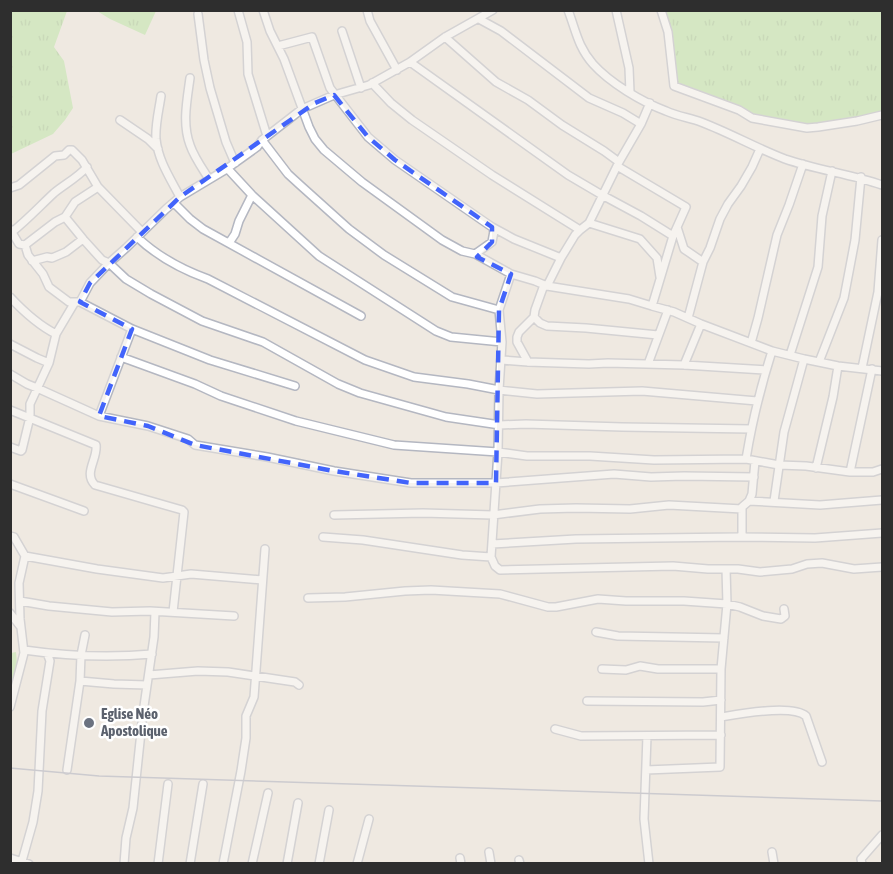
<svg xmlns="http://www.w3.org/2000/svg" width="893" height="874" font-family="'Asap Condensed',sans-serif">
<defs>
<pattern id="grass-tufts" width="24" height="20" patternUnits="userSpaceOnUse" patternTransform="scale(1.5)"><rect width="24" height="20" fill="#b6e59e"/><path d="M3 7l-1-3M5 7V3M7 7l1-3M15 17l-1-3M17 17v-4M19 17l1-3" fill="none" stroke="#9dc588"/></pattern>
</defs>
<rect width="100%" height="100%" fill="#efe9e1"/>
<path fill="url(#grass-tufts)" d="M11,10L67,11L54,47L64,61L73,108L65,120L53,134L11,154Z
M97,11H156L145,35L110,19Z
M662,11H882V113L818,126L781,123L742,112L674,85Z"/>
<path fill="#b6e59e" d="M16,652L17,664L11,693V653Z"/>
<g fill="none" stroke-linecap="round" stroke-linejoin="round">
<defs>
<path id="minor" d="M238,10L247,42L248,74L267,136
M263,10L270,31L284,59L309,127L315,139L324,150L362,182L442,240L462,251L475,254L511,274L535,281L547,286L629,299L652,306L674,312L701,324L772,351L804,359L838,366L882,371
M367,10L370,21L397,70
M568,10C576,31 578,47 593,64C610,83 642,102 666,111C677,116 690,118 701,122C730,133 756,148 785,159C817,170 851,174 882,185
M616,10L629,68L630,92
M661,10L668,32L674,86L739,110L752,118L807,128L818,127L857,121L882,115
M198,14L204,60L210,88L226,142L235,163
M479,19L501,31L589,98L623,113L641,124L619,162L589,223L580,230L575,235L561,258L547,286
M342,31L361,88
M445,37L496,82L528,100L562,125L604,151L619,162
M278,46L312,37L330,88L368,137L395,160L492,227L514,239L561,258
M410,62L568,175L602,195L641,216L673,236
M190,78C187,100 182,124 190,145C194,157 202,168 209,179
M372,83L391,103L412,120L492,175L580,230
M161,96C159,110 155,125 156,139C158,160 170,178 180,197
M120,120L148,139L158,149
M641,124L650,103
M262,140L288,174L300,185L349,229L384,255L452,297L499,310
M617,166L686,207L673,236L652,306
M227,168L252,195L319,256L436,331L451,337L502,342
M10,188L19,185L55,156L64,155L69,150H72L82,160L98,187L142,232
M174,203L190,219L203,229L361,316
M65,217L83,239L102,260L109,263L126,279L151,294L202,321L263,342L338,384L360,393L446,417L500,425L526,424L622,427L751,429
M589,223L640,239L657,258L660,277
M677,227L684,249L703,262
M10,229L19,244L25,245L28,255L43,274L49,287L69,302H75
M12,232C27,220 40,206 54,193C65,184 77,178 87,167
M137,237C157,256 183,270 208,279L365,360L414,377L468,384L499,390L537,394L642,391L757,401
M229,243L235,234L239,221L252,195
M25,245L55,222L65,217L75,202L98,187
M475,254L492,242L494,231L492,227
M32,261L47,257L52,258L66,252L83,239
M10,297C24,312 38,325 56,334
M80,302L132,329L210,360L295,386
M534,317L540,323L547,326L586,328L658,335
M688,318L703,262L710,248L720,219L728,204L741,186L752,167L760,149
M751,343L758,318L777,235L789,205L803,164
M10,344L37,358L49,363
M790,355L818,267L822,216L832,171
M121,357L195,384L221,396L296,421L394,445L498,452L527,456H590L654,460L746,459L779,465L806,466L850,472H873L882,469
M502,360L528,362L589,364L608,363L684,365L766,370
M528,362L517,342V337L519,332L534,317L535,310L544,285
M819,362L844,298L855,240L861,177
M648,364L668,310
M684,365L701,324
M862,368L878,292L882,240
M10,374L27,384L37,388L99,416L148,426L188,439L195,445L267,457L334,471L411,483H496L614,474L651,477L684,476L754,477
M10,410L96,445C98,459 83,473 95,485L182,510L184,512L173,612
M99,416L132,329
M10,447L21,451L22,450L30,417V404L49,363L56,334L75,302H80L90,283L109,263L126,248L166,209L180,197L225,170L257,147L262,140L302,109L334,95L369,85L410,62L445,37L493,10
M746,459C752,422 761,386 772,351
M816,468L833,397L838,366
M850,472L872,369
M10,484L84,511
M749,501L820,505L882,500
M774,501L784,432L804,359
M334,515L423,513L493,515L540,509L576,508L630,509L669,505L742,509
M10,536L14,537L25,556L19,583L20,619L24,653L10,707
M323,537L363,540L462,555L491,557L495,566L500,570L673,566L708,569H738L760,572L792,569L807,564L822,563L854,569L882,567
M742,537V507L749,501L752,494L755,461
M492,544L576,539L738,537L815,538L882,533
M25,556L97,569L163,578L191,574L262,580
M491,557L498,452L499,390L502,342L499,310L511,274
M308,598L345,597L405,591L431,590L500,594L548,607H556L598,599L626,601H684L727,604L740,607L763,616L781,619L785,616L784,609
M20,601L49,606L112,612L150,611L234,616
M10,613L20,626
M596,632L618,636L724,638
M24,650C66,656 110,658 152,654
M602,669L626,670L640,666L658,669H721
M149,675L198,671L228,672L295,682L299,685
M80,681L114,684L147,685
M587,701L703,702L721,700
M721,717C739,714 792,704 806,716L822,762
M555,729L581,736L721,735
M647,736L644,819L649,864
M67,770L80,681L81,655L85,635
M646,770L720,767L721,669L727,604L726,569
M489,852L491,864
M772,852L774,864
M10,858L29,864
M460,858L461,864
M519,860L520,864
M22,861L33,822L38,791L42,711L50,661L47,653
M124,864L126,838L133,808L143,713L154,637L155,612
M158,864L168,784
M190,864L203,784
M223,864L241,771L246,738V716L254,697L265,549
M252,864L268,793
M287,864L298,803
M319,864L329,810
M357,864L369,819
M862,864L861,859L882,835"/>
</defs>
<use href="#minor" stroke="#b4b7c1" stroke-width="10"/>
<use href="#minor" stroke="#fff" stroke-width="7"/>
<path stroke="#a3a6b8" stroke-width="1.5" d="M10,768L99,776L882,801"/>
</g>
<path d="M0 0H893V874H0ZM334,95L368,137L395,160L492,227V242L477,257L511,274L499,310L496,483H411L334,471L195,445L148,426L99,416L132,329L80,302L90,283L180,197L315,103Z" fill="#efe9e1" fill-opacity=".55" fill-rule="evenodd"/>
<path fill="none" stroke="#4264fb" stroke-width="4.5" stroke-dasharray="12 8" stroke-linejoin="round" d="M334,95L368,137L395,160L492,227V242L477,257L511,274L499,310L496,483H411L334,471L195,445L148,426L99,416L132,329L80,302L90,283L180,197L315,103Z"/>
<circle fill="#6b7280" stroke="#fff" stroke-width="2" cx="89" cy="723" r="6"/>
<g text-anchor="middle" stroke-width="5" stroke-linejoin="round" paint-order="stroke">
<g font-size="15" font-weight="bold" fill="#5b616d" stroke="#fff" text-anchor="start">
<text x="101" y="719">Eglise Néo<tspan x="101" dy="17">Apostolique</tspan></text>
</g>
</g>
<rect width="893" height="874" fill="none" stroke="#2e2e2e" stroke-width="24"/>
</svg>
